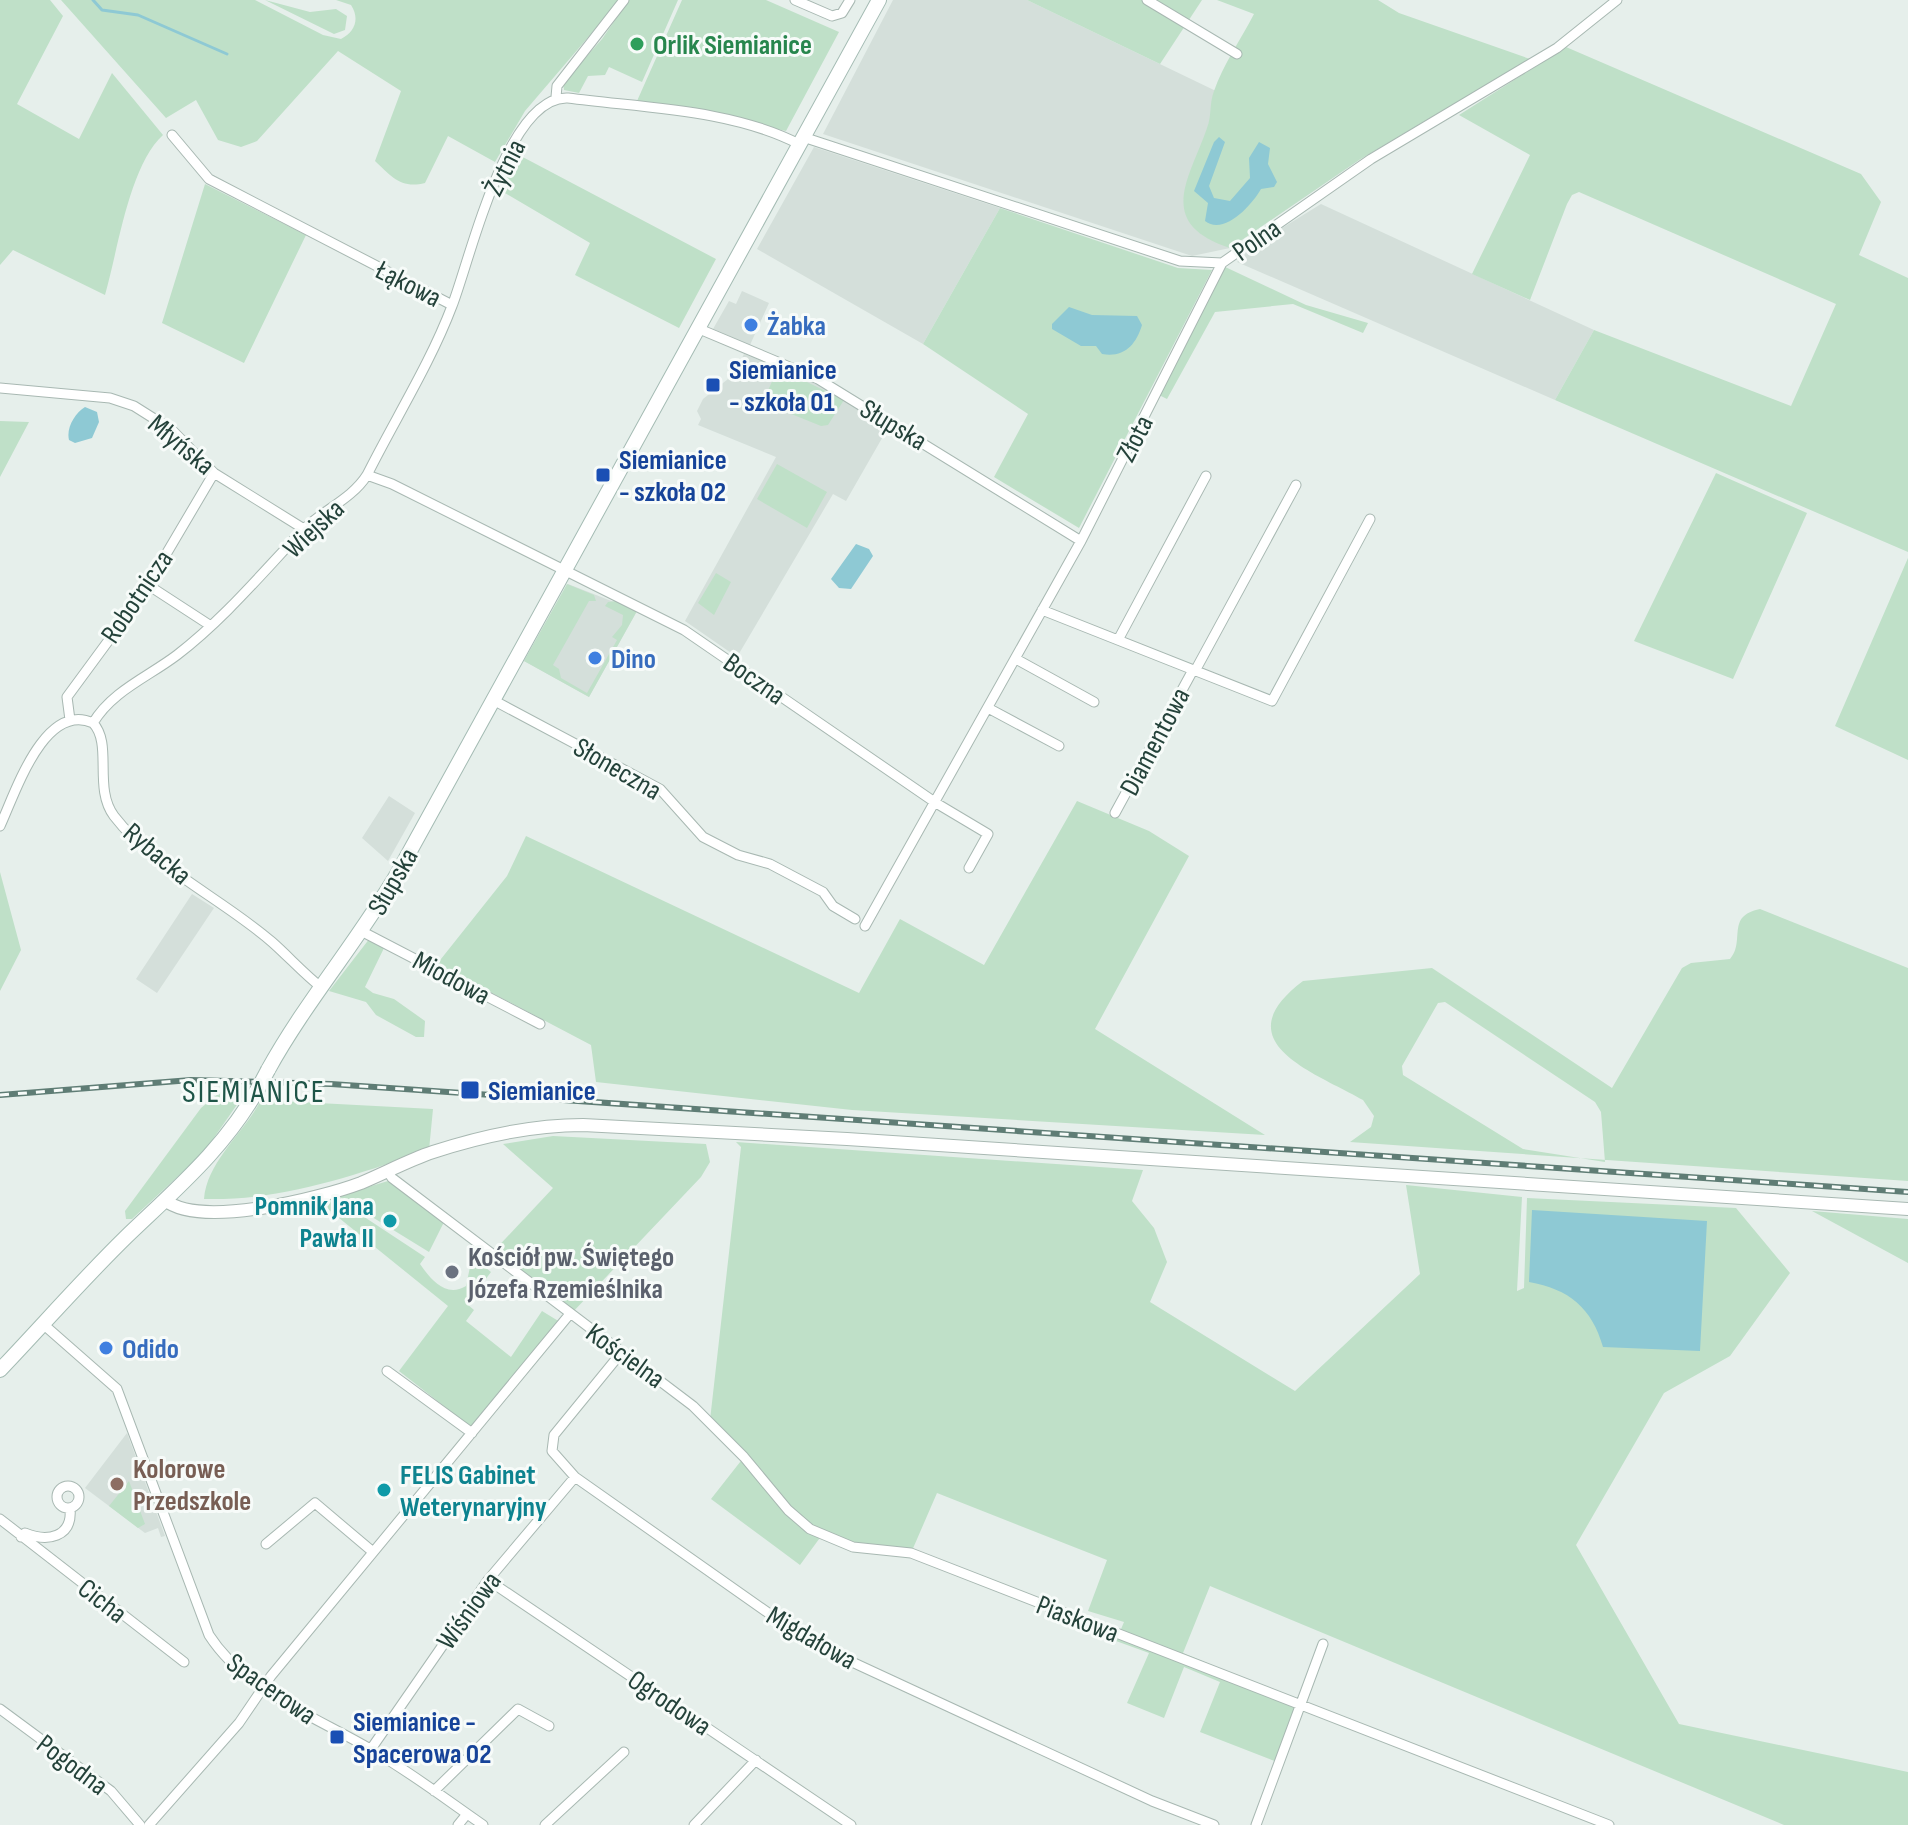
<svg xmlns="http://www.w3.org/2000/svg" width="1908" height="1825" font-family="'Sofia Sans Condensed',sans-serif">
<rect width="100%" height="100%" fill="#e6efeb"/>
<path fill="#d4dfda" d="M893,0H1027L1359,160L1230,248L1192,256L823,134Z
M814,147L1000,208L923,344L757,249Z
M1321,204L1594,330L1555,400L1237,262L1256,244Z
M742,291L769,303L750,345L713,329L729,301L736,304Z
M744,354L814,383L889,426L846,501L833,494L737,657L685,621L776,457L698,425L701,419L697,411L703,399L733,375Z
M568,584L637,611L589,697L524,661Z
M389,796L415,813L388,861L362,838Z
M192,894L214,908L157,993L136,979Z
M127,1433L165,1536L161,1537L158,1528L145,1533L85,1488Z"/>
<path fill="#bfe0c8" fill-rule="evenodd" d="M0,0H50L63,16L17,104L79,139L112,73L163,135C129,166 118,250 105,295L13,250L0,265Z
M61,0H255L323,35L341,39C355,32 360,19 351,5L336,0H620L525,111L495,162L448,136L425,183C401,189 392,177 375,161L401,91L338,51L257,141L241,147L218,140L196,100L166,118Z
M265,0L310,12L336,9L347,16L345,30L334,34Z
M629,0H678L642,82L609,67L605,75L588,76L579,93L564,90L563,83L602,39Z
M682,0H766L839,32L786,131L683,107L637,101Z
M1027,0H1202L1160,64Z
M1217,0H1378L1399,13L1530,59L1359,160L1230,248C1154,223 1190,178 1207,128C1212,115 1209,104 1214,91C1223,65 1241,39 1254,14Z
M1566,47L1861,174L1881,202L1859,255L1908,278V552L1555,400L1594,330L1791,406L1836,304L1579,192L1572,195L1567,204L1530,300L1472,274L1530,155L1459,115Z
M517,154L716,259L679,328L575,275L590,243L498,189Z
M205,184L306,235L244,363L162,323Z
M1000,208L1178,268L1212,270L1079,528L994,477L1028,414L923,344Z
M1221,265L1306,305L1368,323L1363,333L1293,304L1215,312L1167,399L1157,394Z
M778,368L844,400L828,425L821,426L769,405L766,395Z
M0,421L29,422L0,477Z
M777,464L827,492L807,528L757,499Z
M1716,473L1807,513L1733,679L1634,641Z
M1908,558V760L1835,726Z
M716,573L731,582L714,615L698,603Z
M567,584L594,595L596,601H589L553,665L559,669L561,678L587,693L617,640L612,637L622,625L623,615L605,606L608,602L616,601L637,611L589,697L524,661Z
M1077,801L1149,831L1189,856L1095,1029L1265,1135L852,1110L596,1082L591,1045L437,964L507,876L526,836L859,993L900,919L984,965Z
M0,872L21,950L0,991Z
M1760,909L1908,968V1181L1350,1142L1371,1127L1374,1116L1363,1100C1314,1072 1222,1042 1303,981L1432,968L1612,1088L1682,968L1691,963L1730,959C1746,941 1725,916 1760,909ZM1445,1002L1595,1102L1601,1112L1605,1162L1523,1149L1403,1075L1402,1066L1438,1003Z
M370,938L385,946L365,987L373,993L394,999L425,1021L424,1037H416L376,1015L366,1002L329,991Z
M229,1085L250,1086L204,1152L132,1219H126L125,1211L201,1108Z
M261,1100L433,1109L429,1150C355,1175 283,1201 204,1199C207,1161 244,1133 261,1100Z
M553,1136L706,1144L710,1162L701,1177L571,1314L491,1254L553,1188L503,1144Z
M736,1142L1143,1170L1132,1201L1154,1228L1167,1262L1150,1302L1295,1391L1420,1274L1406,1185L1522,1197L1517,1291L1524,1288L1527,1198L1736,1208L1790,1273L1730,1356L1664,1393L1576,1545L1679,1724L1908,1772V1825H1784L1210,1586L1183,1653L1304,1703L1282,1764L1200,1732L1220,1682L1184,1667L1164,1718L1127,1703L1149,1653L1116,1641L1124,1622L1088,1611L1107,1560L937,1493L911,1553L877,1551L822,1535L800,1565L711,1499L744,1457L710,1420L741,1147Z
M388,1181L444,1222L429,1252L338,1196Z
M334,1197L425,1257L420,1264C431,1280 446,1298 466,1286L470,1267L480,1263L491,1272L467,1304L474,1310L466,1321L511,1357L542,1311L560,1322L472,1428L399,1371L448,1306L318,1201Z
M1812,1211L1908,1219V1263Z
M129,1481L145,1524L138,1528L109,1506Z"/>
<path fill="#8ec9d4" d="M1219,137L1225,142L1209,186L1214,198L1230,201L1250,178L1249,158L1259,142L1270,148L1268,164L1277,182L1274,187L1261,189C1252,205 1224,236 1205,221L1208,203L1194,191L1214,142Z
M1069,307L1092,315L1137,316L1142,325C1136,345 1124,358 1102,354L1096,346H1081L1052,329V324Z
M85,407L97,412L99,422L92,438L75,443L69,440C66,428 75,413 85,407Z
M856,544L869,549L873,556L851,589L839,588L831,579Z
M1532,1210L1707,1221L1700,1351L1603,1347C1592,1308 1569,1289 1529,1282Z"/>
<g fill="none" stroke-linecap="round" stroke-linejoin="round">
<path stroke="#8ec9d4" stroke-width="3" d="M93,0L102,10L138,15L227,54"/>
<defs>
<path id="minor" d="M795,0L832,16L842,13L850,0
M1147,0L1237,54
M556,97L557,86L624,0
M172,135L209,179L452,305
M803,137L1180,261L1222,263L1371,159L1557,48L1617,0
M697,328L818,379L1081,541
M0,388L110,398L134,406L172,430L214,473L304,529
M367,475C395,419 430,364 452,306C470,260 507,95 568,98C643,108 731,109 799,144
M148,585L211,626
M1042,610L1272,701L1370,519
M1118,640L1206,476
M1016,659L1094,702
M1195,671L1296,485
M493,700L660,789L703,837L738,855L770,864L823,892L833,906L855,919
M988,708L1059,746
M70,720L67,697L142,595L214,473
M93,723C112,691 148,677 177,655C225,618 262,573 303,530C323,510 352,499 367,475L392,484L684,630L936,803L988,834L969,868
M1115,813L1193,670
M0,826C15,794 44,701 93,723C113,744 93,788 114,816C153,867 224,900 272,942C289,957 304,974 322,988
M865,926L1081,541L1222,263
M363,932L540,1024
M388,1172L392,1178L693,1406L744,1457L788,1510L810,1529L853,1547L911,1553L1609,1825
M43,1324L117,1389L209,1635C245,1691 316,1717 372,1750C410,1772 447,1800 483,1825
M621,1353L554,1435L552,1451L575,1477L811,1643L1152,1801L1214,1825
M387,1371L472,1433
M57 1497a11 11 0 1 1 22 0a11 11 0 1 1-22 0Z
M0,1519L184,1662
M21,1537L25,1533C47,1542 73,1538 70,1508
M266,1544L315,1503L373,1552
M488,1580L851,1825
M0,1709L111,1791L140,1825
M371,1749L488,1580L575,1477
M434,1791L518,1709L549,1726
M149,1825L239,1723L271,1676L569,1315
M458,1825L467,1814
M545,1825L624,1752
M694,1825L756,1760
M1256,1825L1323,1644"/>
<path id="tertiary" d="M165,1200C200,1229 321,1198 361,1183C385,1173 409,1160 433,1152C482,1136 531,1125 583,1125L847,1139L1908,1209"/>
<path id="secondary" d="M268,1070C306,1001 359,940 399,871L879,0
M0,1370C42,1326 82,1280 126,1237C176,1189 225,1148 259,1087"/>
</defs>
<use href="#minor" stroke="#a8b8b2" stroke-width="11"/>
<use href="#tertiary" stroke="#a8b8b2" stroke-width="14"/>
<use href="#secondary" stroke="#a4bbb3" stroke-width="16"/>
<use href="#minor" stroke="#fff" stroke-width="9"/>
<use href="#tertiary" stroke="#fff" stroke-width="12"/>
<use href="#secondary" stroke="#fff" stroke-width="14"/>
<defs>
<path id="rail" d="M0,1095L191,1080L331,1084L1908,1192"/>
</defs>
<use href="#rail" stroke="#5f7d75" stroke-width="6"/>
<use href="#rail" stroke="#f7fbf9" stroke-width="3" stroke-dasharray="9" stroke-linecap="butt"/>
<defs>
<path id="secondary-bridge" d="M259,1087L268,1070"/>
</defs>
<use href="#secondary-bridge" stroke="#a4bbb3" stroke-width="16" stroke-linecap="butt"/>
<use href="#secondary-bridge" stroke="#fff" stroke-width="14"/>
</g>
<circle fill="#2e9e5b" stroke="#f7fbf9" stroke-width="3" cx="637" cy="44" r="8"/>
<g fill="#3f7fe0" stroke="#f7fbf9" stroke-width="3">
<circle cx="751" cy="325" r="8"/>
<circle cx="595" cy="658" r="8"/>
<circle cx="106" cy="1348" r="8"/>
</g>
<g fill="#1a4fb4" stroke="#f7fbf9" stroke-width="3">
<rect x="705" y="377" width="16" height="16" rx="4"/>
<rect x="595" y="467" width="16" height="16" rx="4"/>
<rect x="460" y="1080" width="20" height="20" rx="4"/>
<rect x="329" y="1729" width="16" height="16" rx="4"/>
</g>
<g fill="#0f9aa8" stroke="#f7fbf9" stroke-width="3">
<circle cx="390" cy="1221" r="8"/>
<circle cx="384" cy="1490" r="8"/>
</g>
<circle fill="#6b7280" stroke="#f7fbf9" stroke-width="3" cx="452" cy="1272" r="8"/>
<circle fill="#8d6e63" stroke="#f7fbf9" stroke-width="3" cx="117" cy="1484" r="8"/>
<g text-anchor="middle" stroke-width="6" stroke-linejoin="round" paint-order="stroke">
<g font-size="28" font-weight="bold" fill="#27864d" stroke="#f7fbf9" text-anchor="start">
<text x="653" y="54">Orlik Siemianice</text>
</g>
<g font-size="28" fill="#24423a" stroke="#f7fbf9">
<text transform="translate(504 167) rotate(-63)" y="10">Żytnia</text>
<text transform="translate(1256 239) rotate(-35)" y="10">Polna</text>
<text transform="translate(409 283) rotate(27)" y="10">Łąkowa</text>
<text transform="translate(894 424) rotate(31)" y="10">Słupska</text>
<text transform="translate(1134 438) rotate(-63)" y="10">Złota</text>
<text transform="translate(182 444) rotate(40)" y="10">Młyńska</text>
<text transform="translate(313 528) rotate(-43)" y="10">Wiejska</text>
<text transform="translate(136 596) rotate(-56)" y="10">Robotnicza</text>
<text transform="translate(755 678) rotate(35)" y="10">Boczna</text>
<text transform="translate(1154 741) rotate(-62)" y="10">Diamentowa</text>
<text transform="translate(618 768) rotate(30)" y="10">Słoneczna</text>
<text transform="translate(158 853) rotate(40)" y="10">Rybacka</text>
<text transform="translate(392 881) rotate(-60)" y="10">Słupska</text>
<text transform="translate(452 977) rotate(28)" y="10">Miodowa</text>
<text transform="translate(626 1355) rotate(36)" y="10">Kościelna</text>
<text transform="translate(103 1600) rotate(38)" y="10">Cicha</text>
<text transform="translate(468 1610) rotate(-54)" y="10">Wiśniowa</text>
<text transform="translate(1078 1618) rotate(21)" y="10">Piaskowa</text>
<text transform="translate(812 1637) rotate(30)" y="10">Migdałowa</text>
<text transform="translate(272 1688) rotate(35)" y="10">Spacerowa</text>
<text transform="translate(670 1702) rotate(34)" y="10">Ogrodowa</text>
<text transform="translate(73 1764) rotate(37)" y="10">Pogodna</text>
</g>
<g font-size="28" font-weight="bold" fill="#366cbe" stroke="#f7fbf9" text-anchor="start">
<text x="767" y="335">Żabka</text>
<text x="611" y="668">Dino</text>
<text x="122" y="1358">Odido</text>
</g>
<g font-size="28" font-weight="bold" fill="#164399" stroke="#f7fbf9" text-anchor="start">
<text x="729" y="379">Siemianice<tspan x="729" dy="32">- szkoła 01</tspan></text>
<text x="619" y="469">Siemianice<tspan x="619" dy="32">- szkoła 02</tspan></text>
<text x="488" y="1100">Siemianice</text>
<text x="353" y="1731">Siemianice -<tspan x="353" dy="32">Spacerowa 02</tspan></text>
</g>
<g font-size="28" font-weight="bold" fill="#0d838f" stroke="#f7fbf9" text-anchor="end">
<text x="374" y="1215">Pomnik Jana<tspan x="374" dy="32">Pawła II</tspan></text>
<text x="400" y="1484" text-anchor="start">FELIS Gabinet<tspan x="400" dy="32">Weterynaryjny</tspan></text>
</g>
<g font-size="28" font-weight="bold" fill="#5b616d" stroke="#f7fbf9" text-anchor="start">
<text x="468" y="1266">Kościół pw. Świętego<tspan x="468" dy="32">Józefa Rzemieślnika</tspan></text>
</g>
<g font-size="28" font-weight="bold" fill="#785e54" stroke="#f7fbf9" text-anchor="start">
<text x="133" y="1478">Kolorowe<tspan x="133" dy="32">Przedszkole</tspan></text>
</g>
<g font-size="32" letter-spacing="2" fill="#1f5548" stroke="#f7fbf9">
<text x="254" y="1102">SIEMIANICE</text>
</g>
</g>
</svg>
